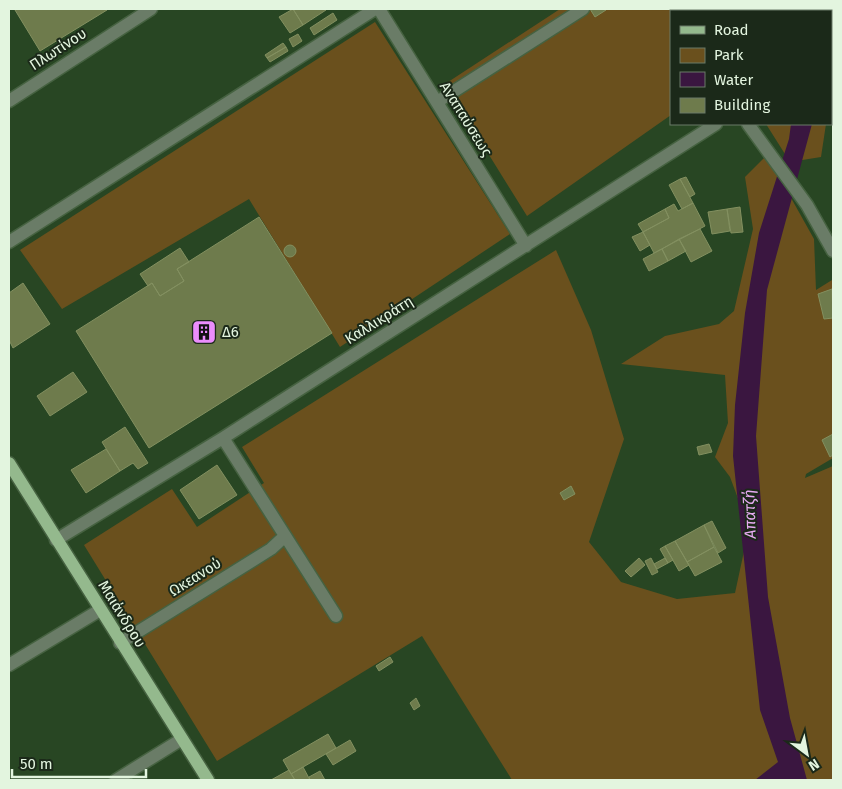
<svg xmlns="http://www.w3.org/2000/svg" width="842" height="789" font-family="'Fira Sans',sans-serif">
<rect width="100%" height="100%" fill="#284623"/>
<path fill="#6a501d" d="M560,9H833V21L831,22V11H671V115L527,216L445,84Z
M375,22L510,234L340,347L249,199L62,309L20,250Z
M766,124H826L821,157L790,162Z
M767,155L814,239L816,290L832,280L833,283V458L806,474L805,478L833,466V780H512L422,636L217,761L84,545L172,489L197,527L264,483L242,447L556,250L591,330L624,439L589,542L621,582L677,599L735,593L749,528L730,477L715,457L728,423L725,375L621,364L665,336L719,324L734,311L753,229L745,177Z"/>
<path fill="#3a1640" d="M791,124H812L767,290L756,436L768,597L790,718L807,780H755L778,762L760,710L733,456L735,405L745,313L759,233L789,139Z"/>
<path fill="#6e7b4c" stroke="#839060" d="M17,9H106L107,10L40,51L15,10Z
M293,9L303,25L290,33L279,17Z
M293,9H326V10L303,25Z
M590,9H605L606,10L595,17Z
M333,13L337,20L314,35L310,28Z
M298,34L302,41L293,47L289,39Z
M283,43L286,47L267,58L265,55Z
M286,47L288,51L270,62L267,58Z
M686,177L695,194L690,197L680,179Z
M680,179L693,203L682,209L669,185Z
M693,203L705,226L654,253L643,232L669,218L665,209L674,204L678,211Z
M740,207L743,232L731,233L727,209Z
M665,209L669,218L643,232L638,224Z
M727,209L730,231L712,234L708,212Z
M259,217L332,333L149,448L76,331L152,283L160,296L184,281L177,269Z
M700,229L712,251L691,262L679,239Z
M643,232L650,245L640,251L632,237Z
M679,239L686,251L668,261L662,249Z
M284 251a6 6 0 1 1 12 0a6 6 0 1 1-12 0Z
M180,248L189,262L177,269L184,281L160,296L152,283L148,286L140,274Z
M662,249L668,261L649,271L643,259Z
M23,283L50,324L13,348L9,340V293Z
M832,289L833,318L824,319L818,294Z
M73,372L87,392L50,416L37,396Z
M125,427L148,463L138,469L133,463L120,471L102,442Z
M833,434V455L830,457L822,440Z
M709,444L712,452L699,455L697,447Z
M106,449L120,471L86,493L71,470Z
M217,465L237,495L199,519L180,490Z
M571,486L575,494L564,500L560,493Z
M712,521L726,548L718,553L704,525Z
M704,525L714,547L687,562L675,541Z
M675,541L689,565L679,571L665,546Z
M665,546L673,560L668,563L660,549Z
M714,547L722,562L695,576L687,562Z
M639,558L645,565L631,577L625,571Z
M651,558L658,572L652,575L645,561Z
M665,558L668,563L657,569L654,564Z
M390,657L393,662L379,671L376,666Z
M416,698L420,706L414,710L410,703Z
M328,734L336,748L291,774L283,760Z
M350,740L356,751L333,765L326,754Z
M303,767L310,780H295L291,774Z
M289,770L295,780H271Z
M320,771L325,780H310L309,777Z"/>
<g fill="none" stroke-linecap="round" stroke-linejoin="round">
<defs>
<path id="minor" d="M379,9L526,246
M831,51L833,49
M9,101L151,9
M437,102L583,9
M748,124L807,205L833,251
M9,242L375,9
M223,438L336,616
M56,540L223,438L716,124
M120,643L271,549L285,536
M9,665L100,610
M116,780L182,739"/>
<path id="major" d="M9,463L208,780"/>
</defs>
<use href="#minor" stroke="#466241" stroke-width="15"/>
<use href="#major" stroke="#466241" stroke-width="15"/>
<use href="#minor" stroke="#6a7c67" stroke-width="12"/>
<use href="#major" stroke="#94b98d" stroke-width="12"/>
</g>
<defs>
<symbol id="building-square" viewBox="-11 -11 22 22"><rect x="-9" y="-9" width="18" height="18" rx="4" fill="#eb8dfc" stroke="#1b2919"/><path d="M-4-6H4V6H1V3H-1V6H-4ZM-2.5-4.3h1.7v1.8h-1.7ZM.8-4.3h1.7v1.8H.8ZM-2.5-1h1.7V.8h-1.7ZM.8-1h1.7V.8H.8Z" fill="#111"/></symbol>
</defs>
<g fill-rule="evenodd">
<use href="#building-square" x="190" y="318" width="28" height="28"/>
</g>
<g text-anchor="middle" stroke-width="4" stroke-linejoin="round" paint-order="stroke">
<g font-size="15" fill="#e3f5df" stroke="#1b2919">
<text transform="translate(58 49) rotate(-33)" y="5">Πλωτίνου</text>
<text transform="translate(466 119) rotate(58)" y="5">Αναπαύσεως</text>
<text transform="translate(379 320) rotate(-32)" y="5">Καλλικράτη</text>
<text transform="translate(195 577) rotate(-32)" y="5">Ωκεανού</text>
<text transform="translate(122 614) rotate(58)" y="5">Μαιάνδρου</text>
</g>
<g font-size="15" fill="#e3f5df" stroke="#1b2919" text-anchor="start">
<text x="222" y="337">Δ6</text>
</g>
<g font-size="16" font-style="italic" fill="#e6abf1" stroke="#1b2919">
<text transform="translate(749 514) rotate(-92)" y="6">Απατζή</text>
</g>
</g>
<rect width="842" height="789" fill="none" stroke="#e3f5df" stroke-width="20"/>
<rect x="670" y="10" width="162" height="115" fill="#1b2919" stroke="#6b7b68"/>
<rect x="680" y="26" width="25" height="8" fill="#94b98d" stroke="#6b7b68"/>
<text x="714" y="35" font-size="15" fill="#e3f5df">Road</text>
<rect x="680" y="48" width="25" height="15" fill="#6a501d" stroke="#6b7b68"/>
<text x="714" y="60" font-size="15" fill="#e3f5df">Park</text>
<rect x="680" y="72" width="25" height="15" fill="#3a1640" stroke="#6b7b68"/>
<text x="714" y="85" font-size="15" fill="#e3f5df">Water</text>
<rect x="680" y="98" width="25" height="15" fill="#6e7b4c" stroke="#6b7b68"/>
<text x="714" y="110" font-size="15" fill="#e3f5df">Building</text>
<g transform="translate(807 754) rotate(148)" stroke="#1b2919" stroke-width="4" paint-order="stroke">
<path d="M0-4L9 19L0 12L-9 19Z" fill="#e3f5df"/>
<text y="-8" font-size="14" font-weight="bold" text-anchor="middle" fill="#e3f5df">N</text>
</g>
<path d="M12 769v8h134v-8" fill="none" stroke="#e3f5df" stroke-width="2.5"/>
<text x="20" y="769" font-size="15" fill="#e3f5df" stroke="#1b2919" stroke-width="4" paint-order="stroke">50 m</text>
</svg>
